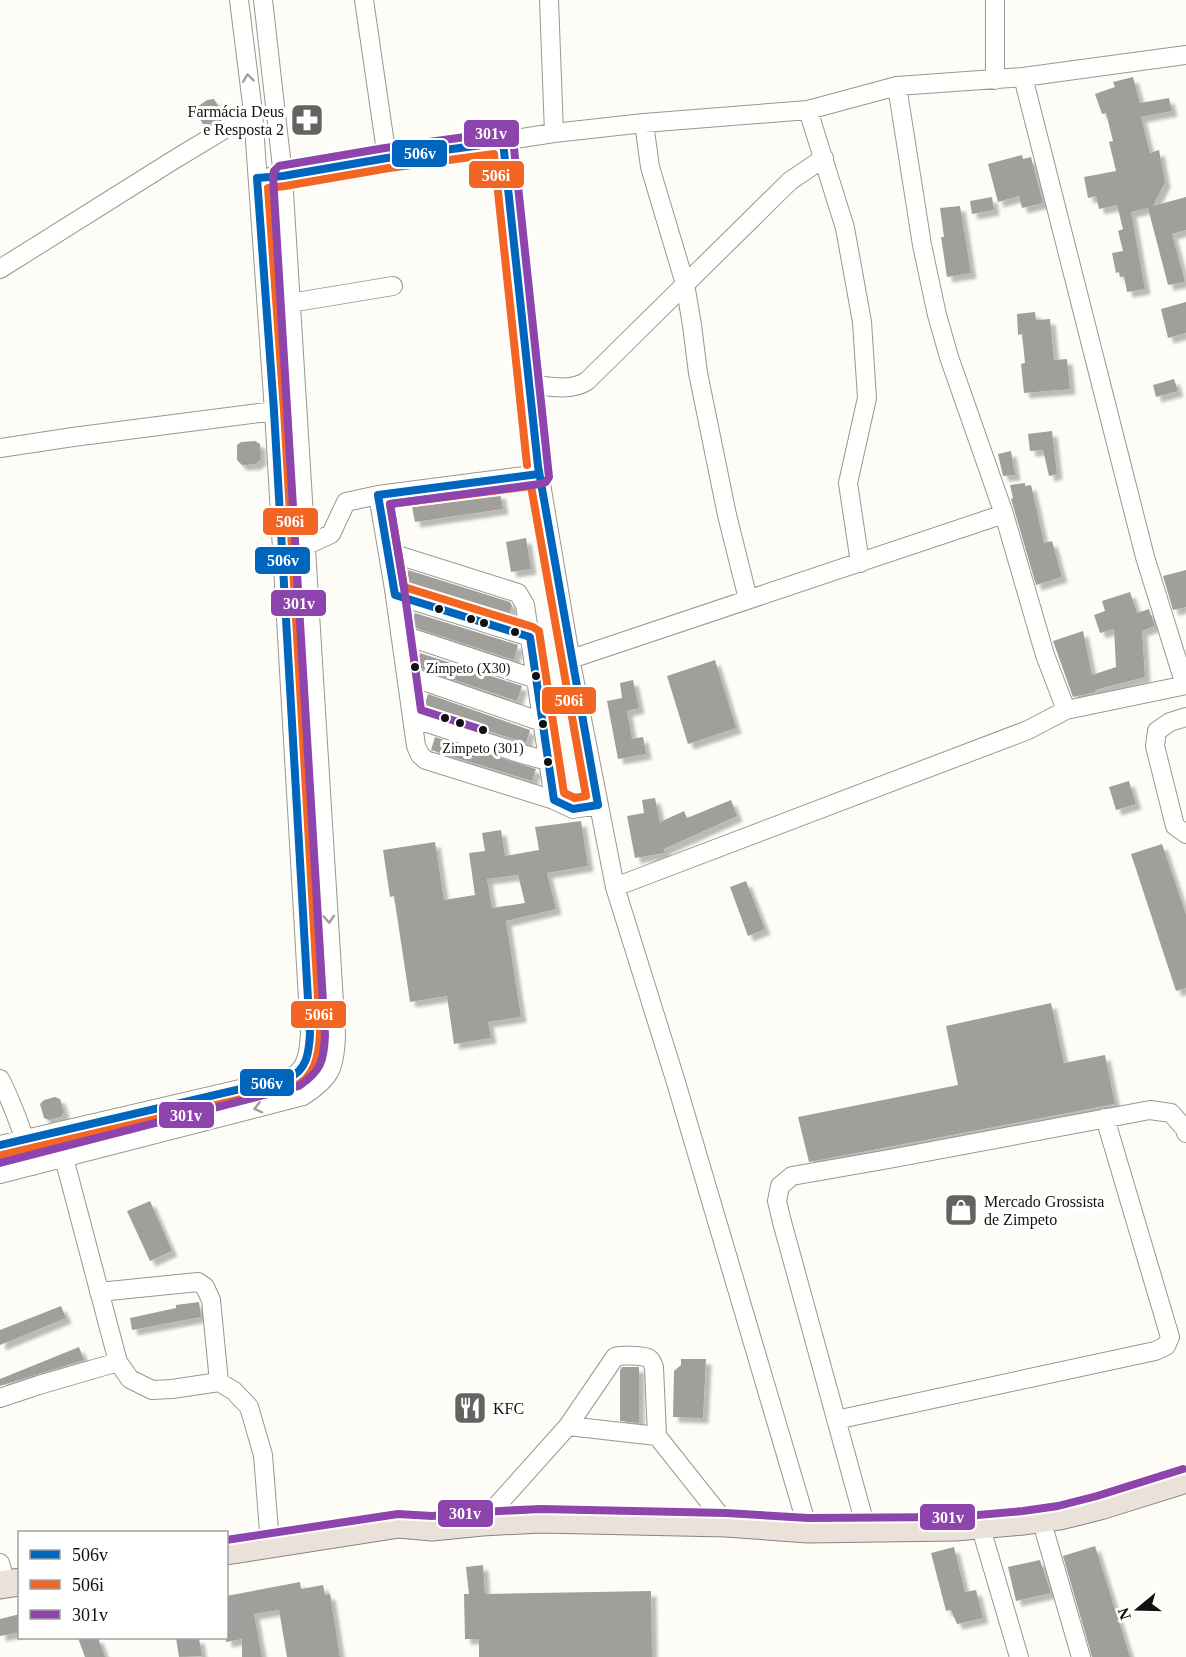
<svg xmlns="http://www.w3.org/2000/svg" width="1186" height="1657" font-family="'Times New Roman',serif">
<defs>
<filter id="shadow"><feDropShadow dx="5.5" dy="5.5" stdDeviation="1.5" flood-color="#0004"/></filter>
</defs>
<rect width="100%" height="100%" fill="#fdfcf7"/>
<path fill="#a19f9c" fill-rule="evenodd" filter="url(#shadow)" d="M1133,77L1140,103L1169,98L1172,111L1141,117L1150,153L1159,150L1165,182L1153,206L1186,197V230L1172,234L1185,282L1168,285L1148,208L1131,212L1145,289L1127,292L1124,276L1120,277L1119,272L1116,273L1112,253L1123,251L1118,231L1123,229L1117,205L1099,209L1096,196L1088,198L1084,177L1116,171L1109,142L1113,141L1106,113L1102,114L1095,94L1115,87L1113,82Z
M214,99L222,112L219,118L209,125L203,124L195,112L197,107L207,100Z
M1022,155L1023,159L1031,157L1043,203L1022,208L1019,196L998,202L988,164Z
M992,197L994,210L972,214L970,201Z
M960,206L971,273L947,277L941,237H944L940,208Z
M1186,302V333L1168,338L1161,309Z
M1035,312L1036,320L1050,319L1054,360L1067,359L1070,389L1024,393L1021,364L1025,363L1022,334L1018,335L1017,314Z
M1174,379L1178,391L1156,397L1153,385Z
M1052,431L1057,474L1049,476L1043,450L1030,451L1028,434Z
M255,441L260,444L261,459L256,464L242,465L237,460V445L241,442Z
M1011,451L1015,475L1003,476L998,454Z
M1025,483V486L1031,485L1044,543L1052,541L1062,577L1036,585L1011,499L1013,498L1010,485Z
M500,493L503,509L415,522L412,507Z
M526,538L531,569L511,572L506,542Z
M408,570L510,602L512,606L508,618L405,586L404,581Z
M1186,570V607L1173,610L1163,576Z
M1130,592L1137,613L1149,609L1155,626L1142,631L1145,677L1095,690L1096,692L1073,697L1053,641L1083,631L1092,675L1116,667L1114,629L1100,633L1094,615L1105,611L1102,601Z
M415,613L518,645L514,660L410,626Z
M420,653L522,686L517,701L416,667Z
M715,660L736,728L688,744L667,676Z
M633,680L639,708L627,711L632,739L643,737L646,754L618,759L607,701L622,698L620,683Z
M428,694L530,730L526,743L423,710Z
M435,737L536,769L532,781L431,750Z
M1129,781L1136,804L1116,810L1109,787Z
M655,798L660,822L684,811L687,818L731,800L737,816L664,849L665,853L635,858L627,816L644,813L642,800Z
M581,821L588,866L547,873L556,909L506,921L521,1017L488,1022L491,1038L454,1044L447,996L410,1002L394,896L390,897L383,850L435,842L444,900L475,895L469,853L485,851L482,833L501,830L505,856L539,850L535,827ZM518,875L525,903L492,908L487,879Z
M1162,844L1186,915V988L1176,991L1131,854Z
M746,881L765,929L748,936L730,887Z
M1051,1003L1064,1063L1105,1055L1115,1104L809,1162L798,1117L958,1085L946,1026Z
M55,1097L60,1099L64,1112L61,1117L49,1120L44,1118L40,1104L44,1100Z
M150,1201L172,1251L150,1261L127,1211Z
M199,1302L201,1317L132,1330L130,1318L176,1308V1305Z
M61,1306L66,1318L0,1345V1330Z
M79,1347L84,1360L0,1386V1379Z
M681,1359H706L703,1418L673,1417L674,1371L681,1365Z
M622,1367H639V1423L620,1421V1370Z
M1095,1546L1130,1657H1092L1063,1556Z
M954,1547L965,1592L976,1590L983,1618L957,1624L951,1610L946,1611L931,1553Z
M1040,1560L1051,1593L1016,1601L1008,1567Z
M483,1565L485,1594L651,1591L652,1657H479V1639H465L464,1594H469L466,1567Z
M300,1582L301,1589L323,1585L325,1595L330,1594L340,1657H287L279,1610L254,1614L262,1657H242V1639L226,1642V1596Z
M20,1614V1632L0,1636V1619Z
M78,1638H98L105,1657H85Z
M176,1638H199L202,1656L179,1657Z"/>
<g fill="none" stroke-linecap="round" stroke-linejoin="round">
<defs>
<path id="minor" d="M364,0L387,158
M549,0L554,133
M995,0V80
M1023,77L1145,557L1185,685
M897,86L922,245L937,315L949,357L1004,514L1045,655L1066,710
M808,110L845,228L862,322L867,398L848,483L860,563
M644,123L650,167L685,284L692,325L698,373L727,515L748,599
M503,142L538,466L572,668L615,887L675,1079L808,1529
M270,177L554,133L644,123L808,110L897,86L1023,77L1186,55
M0,269L172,161L253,112
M290,303L393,286
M529,384C548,386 570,392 587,381L790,181L824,158
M0,448L73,437L274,411
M378,495L394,589L416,746L420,755L426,760L554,800L573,809L598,805
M305,546L331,534L346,502L378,495L539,474
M388,552L518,593L525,605L554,800
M395,595L530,637
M400,634L536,679
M571,659L1004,514
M406,675L542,722
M1186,717L1170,722L1157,731L1155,746L1175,826L1186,834
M412,718L522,754L548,761
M615,887L1028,730L1066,710L1186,685
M0,1079C14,1106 24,1136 33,1166
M0,1145L279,1080C283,1079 289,1078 293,1076C308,1068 309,1048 310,1034L274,411L253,112L239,0
M64,1158L118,1362L130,1379L152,1390L172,1389L219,1382L234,1391L249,1407L263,1455L270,1544
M0,1174L303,1096C331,1078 335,1068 336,1035L283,176L263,0
M99,1292L198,1282L205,1287L211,1300L219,1382
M0,1398L39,1385L118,1362
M836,1420L1155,1351L1166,1346L1170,1337L1105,1118
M568,1426L615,1357C621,1355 641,1355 648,1358C652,1360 652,1363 654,1367L657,1436
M1041,1519L1081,1657
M482,1522L568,1426L657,1436L726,1523
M980,1525L1019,1657
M866,1528L782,1222L777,1201L780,1186L792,1176L889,1159L1150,1110L1171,1113L1185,1129L1186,1133
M0,1563L6,1584"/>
<path id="highway" d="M226,1551L399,1524L432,1527L482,1522L541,1519L726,1523L808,1529L956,1527L1024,1521L1060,1516L1100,1506L1186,1479
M0,1585L20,1582"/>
</defs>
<use href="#minor" stroke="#979795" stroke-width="20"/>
<use href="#highway" stroke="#858482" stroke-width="29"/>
<use href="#minor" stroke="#fffffe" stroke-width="18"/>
<use href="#highway" stroke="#eae1d8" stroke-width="27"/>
<defs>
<path id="bus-1" d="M0,1145L288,1078C307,1071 309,1052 310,1034L274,411L257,178L283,176L387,158L503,142L538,466L598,805L573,809L554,800L530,637L395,595L378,495L539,474"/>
<path id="bus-2" d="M531,486L586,796L575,798L564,793L539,631L533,627L404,587L390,504Z
M2,1155L293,1087C315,1078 319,1055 320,1033L284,410L268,188L285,186L389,168L494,154L527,465"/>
<path id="bus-3" d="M0,1163L299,1086C321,1071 324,1061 325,1035L273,177L274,171L279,166L385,148L502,132L509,133L513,139L549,477L546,482L540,484L390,504L404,588L421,710L483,730
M226,1540L398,1514L432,1516L481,1512L540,1509L726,1513L808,1518L955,1517L1023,1511L1058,1506L1097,1496L1183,1469"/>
</defs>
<use href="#bus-1" stroke="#fff" stroke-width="12"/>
<use href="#bus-2" stroke="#fff" stroke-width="12"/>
<use href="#bus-3" stroke="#fff" stroke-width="12"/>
<use href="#bus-1" stroke="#0065bd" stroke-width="8"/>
<use href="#bus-2" stroke="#f26522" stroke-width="8"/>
<use href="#bus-3" stroke="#8e44ad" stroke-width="8"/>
</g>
<defs><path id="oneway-chevron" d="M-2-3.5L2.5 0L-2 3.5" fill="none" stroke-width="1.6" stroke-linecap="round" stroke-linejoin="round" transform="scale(1.5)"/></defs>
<g stroke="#a0a09f">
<use href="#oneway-chevron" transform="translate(248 78) rotate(-97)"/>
<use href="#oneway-chevron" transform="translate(329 919) rotate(86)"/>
<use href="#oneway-chevron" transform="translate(258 1108) rotate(166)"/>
</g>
<defs>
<symbol id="pharmacy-square" viewBox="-11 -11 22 22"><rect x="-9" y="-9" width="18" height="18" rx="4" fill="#646362" stroke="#fff"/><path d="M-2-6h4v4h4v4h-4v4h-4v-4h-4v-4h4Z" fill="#fff"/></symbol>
<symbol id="shop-square" viewBox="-11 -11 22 22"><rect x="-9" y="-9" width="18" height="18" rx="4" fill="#646362" stroke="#fff"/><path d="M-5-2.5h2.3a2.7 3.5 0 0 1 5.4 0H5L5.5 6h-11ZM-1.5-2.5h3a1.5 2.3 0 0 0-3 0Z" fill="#fff"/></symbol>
<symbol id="restaurant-square" viewBox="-11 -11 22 22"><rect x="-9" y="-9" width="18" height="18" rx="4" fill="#646362" stroke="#fff"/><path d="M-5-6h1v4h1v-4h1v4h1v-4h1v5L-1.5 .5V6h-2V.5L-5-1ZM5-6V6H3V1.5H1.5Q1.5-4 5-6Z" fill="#fff"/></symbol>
</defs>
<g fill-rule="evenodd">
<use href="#pharmacy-square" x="288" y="101" width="38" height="38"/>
<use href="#shop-square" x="942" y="1191" width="38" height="38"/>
<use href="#restaurant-square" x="451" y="1389" width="38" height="38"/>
</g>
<g fill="#111" stroke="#fff" stroke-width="2">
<circle cx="439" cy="609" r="5"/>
<circle cx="471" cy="619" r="5"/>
<circle cx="484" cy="623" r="5"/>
<circle cx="515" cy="632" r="5"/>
<circle cx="415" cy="667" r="5"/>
<circle cx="536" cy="676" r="5"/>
<circle cx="445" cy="718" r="5"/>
<circle cx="460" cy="723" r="5"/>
<circle cx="543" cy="724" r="5"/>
<circle cx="483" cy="730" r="5"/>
<circle cx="548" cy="762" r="5"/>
</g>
<g text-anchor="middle" stroke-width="6" stroke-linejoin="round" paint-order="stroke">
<g font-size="14" fill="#111" stroke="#fff" text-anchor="start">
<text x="426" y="673">Zimpeto (X30)</text>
<text x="483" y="753" text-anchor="middle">Zimpeto (301)</text>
</g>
<g font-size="16" fill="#111" stroke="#fff" text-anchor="start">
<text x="284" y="117" text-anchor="end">Farmácia Deus<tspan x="284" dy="18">e Resposta 2</tspan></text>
<text x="984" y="1207">Mercado Grossista<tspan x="984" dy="18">de Zimpeto</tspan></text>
<text x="493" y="1414">KFC</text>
</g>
</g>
<g stroke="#fff" stroke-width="2">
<rect x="463" y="119" width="57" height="29" rx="6" fill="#8e44ad"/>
<rect x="391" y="139" width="57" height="29" rx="6" fill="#0065bd"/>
<rect x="468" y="160" width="57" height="29" rx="6" fill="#f26522"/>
<rect x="262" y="507" width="57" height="29" rx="6" fill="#f26522"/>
<rect x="254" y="546" width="57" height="29" rx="6" fill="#0065bd"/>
<rect x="270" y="589" width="57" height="28" rx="6" fill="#8e44ad"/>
<rect x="541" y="686" width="56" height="29" rx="6" fill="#f26522"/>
<rect x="290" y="1000" width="57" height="29" rx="6" fill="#f26522"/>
<rect x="239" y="1068" width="56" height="29" rx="6" fill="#0065bd"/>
<rect x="158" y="1101" width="57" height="28" rx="6" fill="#8e44ad"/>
<rect x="437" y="1499" width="57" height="29" rx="6" fill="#8e44ad"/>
<rect x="919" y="1503" width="57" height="28" rx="6" fill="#8e44ad"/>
</g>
<g font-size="16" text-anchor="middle" font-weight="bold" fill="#fff">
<text x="491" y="139">301v</text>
<text x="420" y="159">506v</text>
<text x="496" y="181">506i</text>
<text x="290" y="527">506i</text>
<text x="283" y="566">506v</text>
<text x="299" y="609">301v</text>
<text x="569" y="706">506i</text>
<text x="319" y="1020">506i</text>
<text x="267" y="1089">506v</text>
<text x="186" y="1121">301v</text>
<text x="465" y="1519">301v</text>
<text x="948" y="1523">301v</text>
</g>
<rect x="18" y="1531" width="210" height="108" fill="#ffffff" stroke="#a0a0a0" stroke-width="1.5"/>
<rect x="30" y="1550" width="30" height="9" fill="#0065bd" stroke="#a0a0a0" stroke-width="1.5"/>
<text x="72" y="1561" font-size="18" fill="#111111">506v</text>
<rect x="30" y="1580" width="30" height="9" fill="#f26522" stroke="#a0a0a0" stroke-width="1.5"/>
<text x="72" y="1591" font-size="18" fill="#111111">506i</text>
<rect x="30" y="1610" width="30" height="9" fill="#8e44ad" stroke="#a0a0a0" stroke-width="1.5"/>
<text x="72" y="1621" font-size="18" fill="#111111">301v</text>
<g transform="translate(1138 1609) rotate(251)" stroke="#ffffff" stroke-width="4.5" paint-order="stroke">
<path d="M0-4.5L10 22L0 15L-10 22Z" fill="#111111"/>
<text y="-9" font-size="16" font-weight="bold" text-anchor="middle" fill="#111111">N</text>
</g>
</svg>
